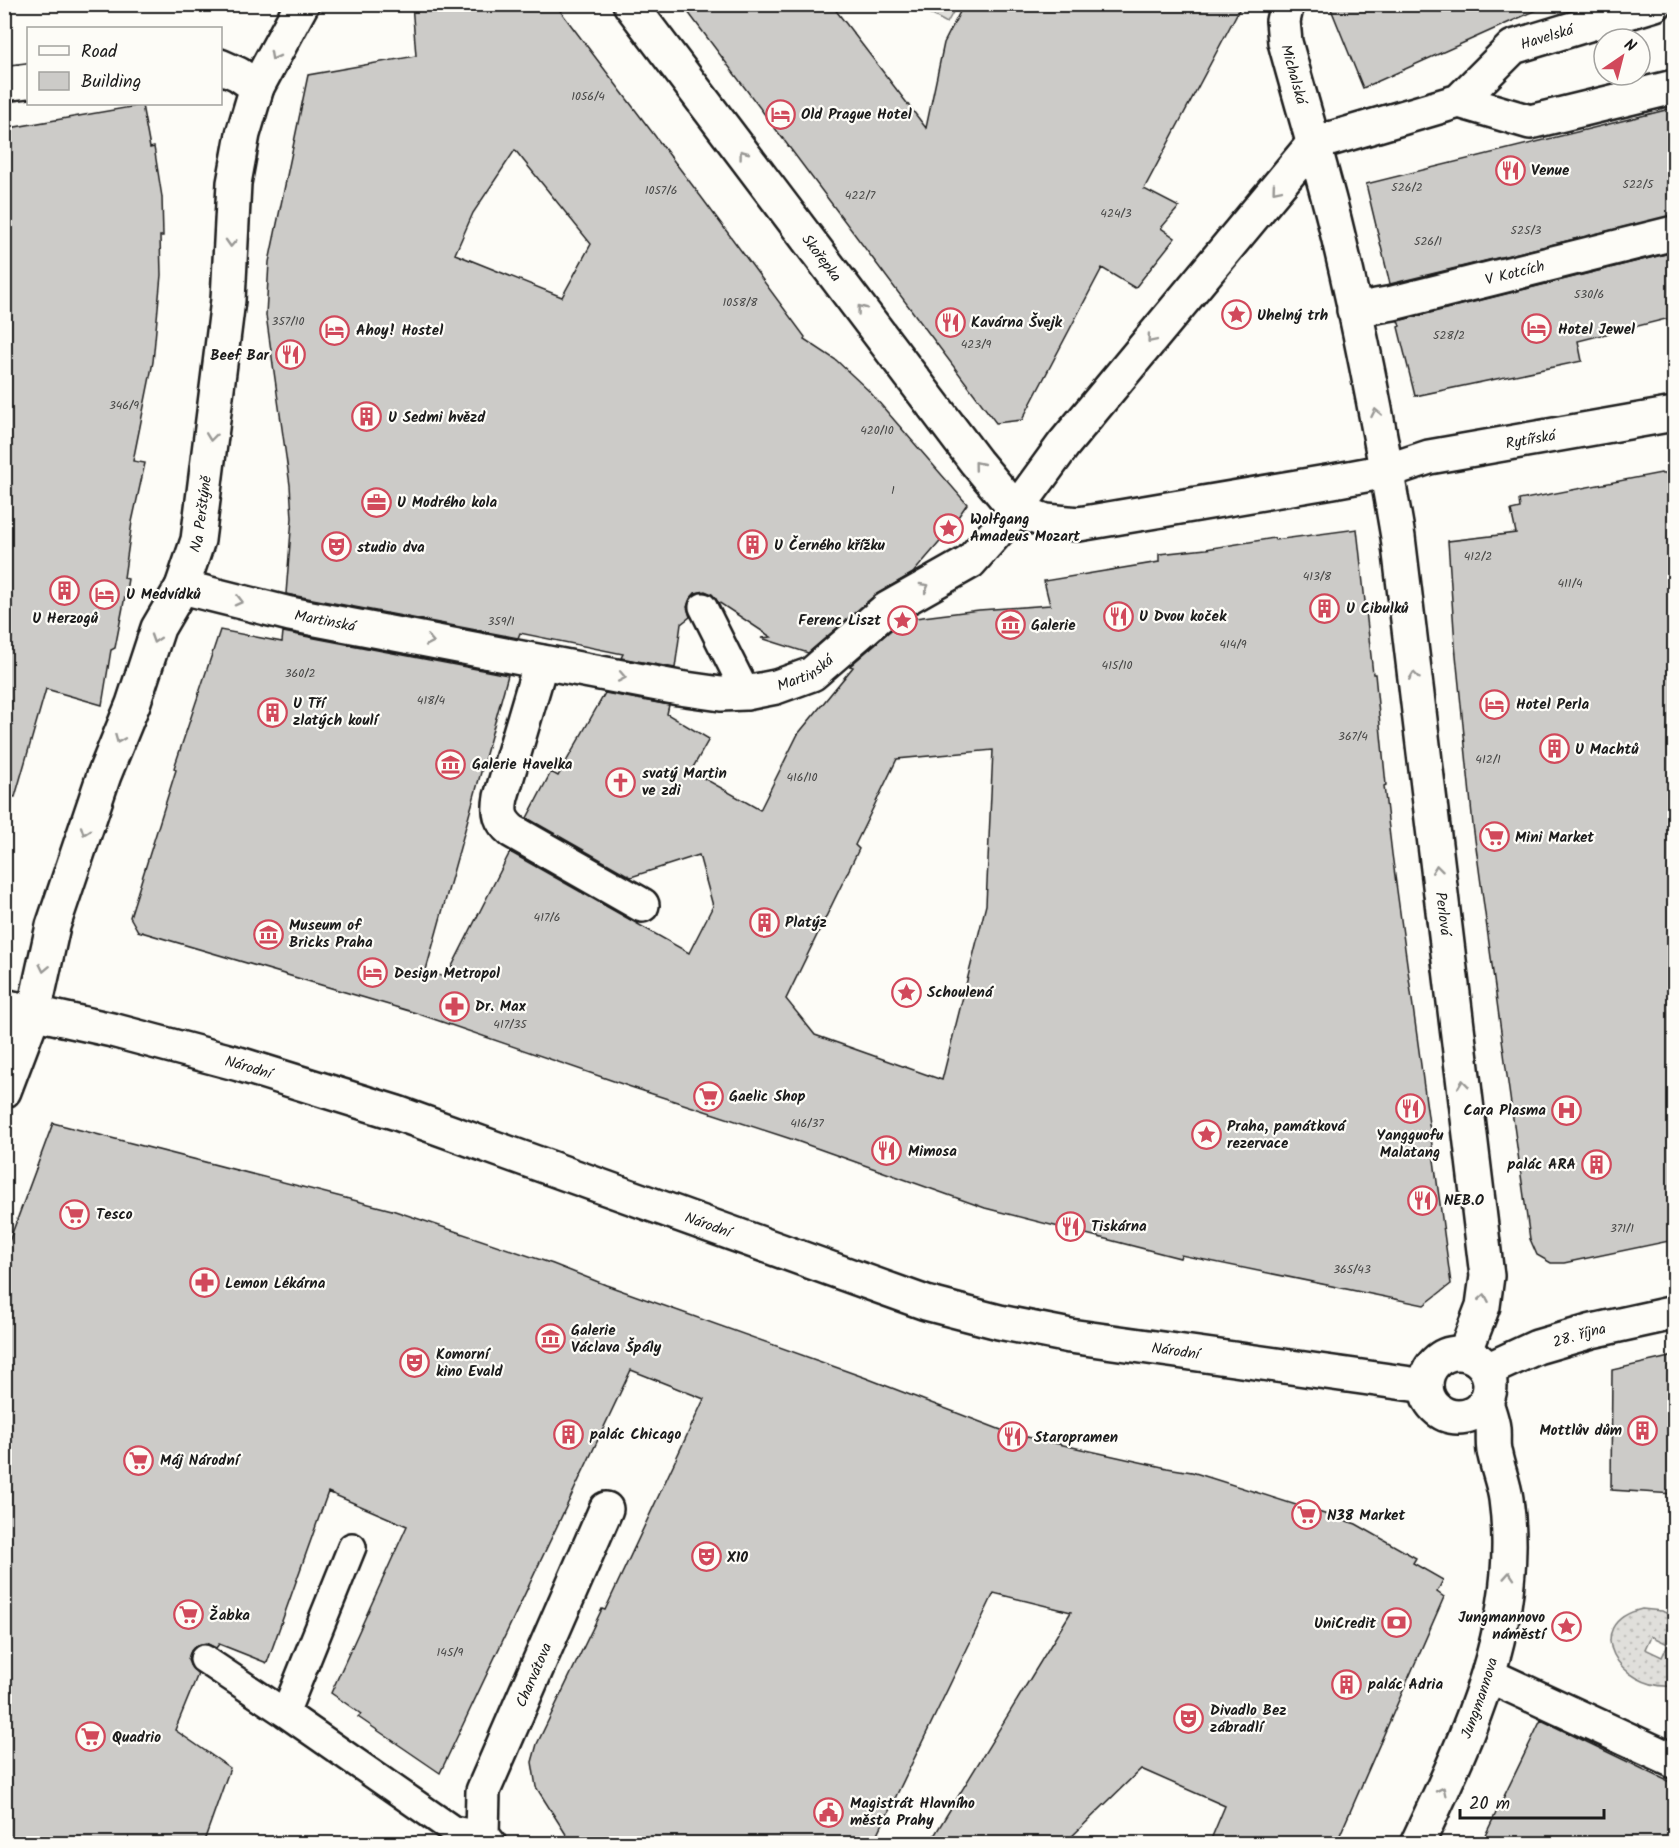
<svg xmlns="http://www.w3.org/2000/svg" width="1679" height="1848" font-family="Kalam,sans-serif">
<defs>
<pattern id="grass-dots" width="8" height="8" patternUnits="userSpaceOnUse" patternTransform="scale(1.5)"><rect width="8" height="8" fill="#e0dfdb"/><path d="M2 2h.1M6 6h.1" fill="none" stroke="#c0bfbb" stroke-width="1.8" stroke-linecap="round"/></pattern>
</defs>
<rect width="100%" height="100%" fill="#fdfcf7"/>
<filter id="ink" filterUnits="userSpaceOnUse"><feTurbulence type="fractalNoise" baseFrequency=".0167" numOctaves="2"/><feDisplacementMap in="SourceGraphic" scale="12" xChannelSelector="R" yChannelSelector="G"/><feConvolveMatrix kernelMatrix="1 2 1 2 8 2 1 2 1" color-interpolation-filters="sRGB"/></filter>
<g filter="url(#ink)">
<path fill="url(#grass-dots)" stroke="#7e7e7c" stroke-width="1.5" fill-rule="evenodd" d="M1642,1609L1662,1611L1674,1617V1684L1672,1686C1620,1690 1579,1624 1642,1609ZM1651,1636L1668,1644L1662,1657L1645,1649Z"/>
<path fill="#e0dfdb" stroke="#7e7e7c" stroke-width="1.5" d="M914,5H957L947,23Z"/>
<path fill="#cccbc8" stroke="#1c1c1c" stroke-width="1.5" fill-rule="evenodd" d="M412,4H555L702,198L805,337L804,339L836,360L869,391L967,504L945,536L913,573L875,595L808,653L761,638L771,637L718,602L712,594L705,591L695,593L690,599L687,607L690,617L681,624L675,668L621,658L623,654L520,633L518,638L286,594L292,518L290,485L266,315L269,262L308,75L416,56ZM515,150L591,244L562,297L455,254L473,213Z
M682,4H831L926,128L944,43L964,4H1242L1144,189L1179,207L1161,228L1175,238L1135,288L1102,268L1022,420L996,423Z
M1329,4H1550L1363,88Z
M142,105L150,148L154,147L162,197L163,236H160L161,275L153,362L133,461L145,463L132,522L124,578L128,579L123,607L115,648L111,650L102,705L46,689L15,797L4,796V129Z
M1674,108V215L1390,284L1366,184Z
M1674,252V317L1578,341L1582,361L1415,396L1398,327L1400,326L1398,321Z
M1661,473L1662,474L1674,473V1240L1564,1263H1551L1537,1255L1530,1239L1508,1083L1473,825L1455,645L1448,541L1516,533L1511,510L1520,508L1519,500Z
M1357,529L1373,674H1375L1386,785L1384,786L1392,854L1451,1284L1424,1305L1181,1255L1180,1258L985,1208L791,1139L631,1087L416,1013L138,931L130,917L176,770L174,768L220,630L282,642L283,632L508,675L426,970L446,978L510,852L689,953L713,906L699,855L631,877L527,818L551,772L558,776L605,693L669,705L667,714L709,739L691,771L760,810L798,734L853,667L850,666L898,624L907,619L979,610L1050,605L1044,581L1159,562V554L1206,549L1274,538L1275,540ZM993,750L986,905L942,1080L815,1035L786,999L859,849L855,845L897,759Z
M53,1123L392,1210L553,1264L606,1285L866,1378L1009,1433L1167,1468L1192,1472L1356,1524L1416,1558L1413,1563L1443,1580L1437,1592L1444,1597L1336,1844H1209L1225,1806L1141,1769L1064,1844H929L1071,1612L994,1593L873,1844H572L536,1787L532,1762L537,1744L602,1609L605,1610L704,1399L631,1370L440,1773L358,1717L361,1714L331,1693L407,1526L328,1492L267,1663L219,1644L216,1648L206,1643L198,1645L191,1651L188,1659L190,1665L198,1674L175,1730L230,1768L203,1844H4V1255Z
M1674,1356V1494L1611,1490L1612,1370Z
M1541,1720L1674,1784V1823L1665,1844H1481Z"/>
<g fill="none" stroke-linecap="round" stroke-linejoin="round">
<defs>
<path id="service" d="M703,607L746,693
M352,1547L285,1713L453,1830L482,1835
M204,1659L285,1713"/>
<g id="pedestrian">
<path id="s1" d="M1487,1370L1537,1347L1592,1331L1674,1313"/>
<path d="M1488,1675L1674,1761"/>
</g>
<g id="minor">
<path id="s2" d="M630,4L976,462L1016,510"/>
<path id="s3" d="M1287,4L1283,21L1285,42C1301,101 1319,160 1334,219C1360,324 1380,431 1398,537L1487,1276L1483,1306L1465,1353"/>
<path d="M220,66L238,74L257,87"/>
<path d="M4,84L28,81"/>
<path d="M1459,101L1530,122L1674,87"/>
<path id="s4" d="M1313,144L1459,101L1513,47L1655,4"/>
<path id="s5" d="M1354,310L1393,303L1674,233"/>
<path id="s6" d="M1016,510L1046,521L1079,524L1333,481L1387,471L1429,457L1674,414"/>
<path id="s7" d="M182,587L290,614L679,688L721,694L746,693L776,687L812,674L887,609L970,562L1016,510L1064,444L1313,144"/>
<path d="M541,662L501,797C498,813 500,821 512,831L642,905"/>
<path id="s8" d="M4,1006L112,1030L239,1064L397,1113L926,1303L999,1322L1070,1336L1426,1386"/>
<path id="s9" d="M4,1091L34,1012L53,926L104,775L133,704L158,628L182,587L198,540L228,300L234,183L243,134L257,87L302,4"/>
<circle cx="1458" cy="1385" r="32"/>
<path id="s10" d="M489,1844L482,1835L483,1791L606,1509"/>
<path id="s11" d="M1417,1844C1468,1736 1523,1622 1506,1499C1504,1484 1498,1470 1495,1455C1492,1447 1494,1437 1493,1428C1492,1419 1488,1410 1486,1402"/>
</g>
</defs>
<use href="#service" stroke="#1c1c1c" stroke-width="32"/>
<use href="#pedestrian" stroke="#1c1c1c" stroke-width="38"/>
<use href="#minor" stroke="#1c1c1c" stroke-width="38"/>
<use href="#service" stroke="#fdfcf7" stroke-width="27"/>
<use href="#pedestrian" stroke="#fdfcf7" stroke-width="33"/>
<use href="#minor" stroke="#fdfcf7" stroke-width="33"/>
</g>
<defs><path id="oneway-chevron" d="M-2-3.5L2.5 0L-2 3.5" fill="none" stroke-width="1.6" stroke-linecap="round" stroke-linejoin="round" transform="scale(1.5)"/></defs>
<g stroke="#989794">
<use href="#oneway-chevron" transform="translate(274 56) rotate(118)"/>
<use href="#oneway-chevron" transform="translate(743 154) rotate(-127)"/>
<use href="#oneway-chevron" transform="translate(1276 189) rotate(130)"/>
<use href="#oneway-chevron" transform="translate(231 243) rotate(93)"/>
<use href="#oneway-chevron" transform="translate(861 309) rotate(-127)"/>
<use href="#oneway-chevron" transform="translate(1151 339) rotate(130)"/>
<use href="#oneway-chevron" transform="translate(1376 413) rotate(-101)"/>
<use href="#oneway-chevron" transform="translate(211 437) rotate(97)"/>
<use href="#oneway-chevron" transform="translate(978 465) rotate(-129)"/>
<use href="#oneway-chevron" transform="translate(925 587) rotate(-30)"/>
<use href="#oneway-chevron" transform="translate(239 601) rotate(14)"/>
<use href="#oneway-chevron" transform="translate(155 639) rotate(108)"/>
<use href="#oneway-chevron" transform="translate(430 641) rotate(11)"/>
<use href="#oneway-chevron" transform="translate(1414 676) rotate(-97)"/>
<use href="#oneway-chevron" transform="translate(622 677) rotate(11)"/>
<use href="#oneway-chevron" transform="translate(119 739) rotate(112)"/>
<use href="#oneway-chevron" transform="translate(85 831) rotate(109)"/>
<use href="#oneway-chevron" transform="translate(1437 869) rotate(-97)"/>
<use href="#oneway-chevron" transform="translate(44 968) rotate(102)"/>
<use href="#oneway-chevron" transform="translate(1463 1084) rotate(-97)"/>
<use href="#oneway-chevron" transform="translate(1484 1298) rotate(-80)"/>
<use href="#oneway-chevron" transform="translate(1509 1576) rotate(-86)"/>
<use href="#oneway-chevron" transform="translate(1442 1791) rotate(-64)"/>
</g>
</g>
<defs>
<symbol id="hotel-ring" viewBox="-11 -11 22 22"><circle r="9.5" fill="#fdfcf7" stroke="#d1495b" stroke-width="1.5"/><path d="M-6-4.5h1.5V1H6V5H4.5V3h-9V5H-6ZM-4 0a1.8 1.8 0 1 1 3.6 0ZM.5 0V-2.5h3Q6-2.5 6 0Z" fill="#d1495b"/></symbol>
<symbol id="restaurant-ring" viewBox="-11 -11 22 22"><circle r="9.5" fill="#fdfcf7" stroke="#d1495b" stroke-width="1.5"/><path d="M-5-6h1v4h1v-4h1v4h1v-4h1v5L-1.5 .5V6h-2V.5L-5-1ZM5-6V6H3V1.5H1.5Q1.5-4 5-6Z" fill="#d1495b"/></symbol>
<symbol id="sight-ring" viewBox="-11 -11 22 22"><circle r="9.5" fill="#fdfcf7" stroke="#d1495b" stroke-width="1.5"/><path d="M0-6L1.8-2.2L6-1.7L2.9 1.2L3.7 5.4L0 3.3L-3.7 5.4L-2.9 1.2L-6-1.7L-1.8-2.2Z" fill="#d1495b"/></symbol>
<symbol id="building-ring" viewBox="-11 -11 22 22"><circle r="9.5" fill="#fdfcf7" stroke="#d1495b" stroke-width="1.5"/><path d="M-4-6H4V6H1V3H-1V6H-4ZM-2.5-4.3h1.7v1.8h-1.7ZM.8-4.3h1.7v1.8H.8ZM-2.5-1h1.7V.8h-1.7ZM.8-1h1.7V.8H.8Z" fill="#d1495b"/></symbol>
<symbol id="office-ring" viewBox="-11 -11 22 22"><circle r="9.5" fill="#fdfcf7" stroke="#d1495b" stroke-width="1.5"/><path d="M-6-3h4V-5.5h4V-3h4V5H-6ZM-1-4.5V-3h2v-1.5ZM-6 0V1H6V0Z" fill="#d1495b"/></symbol>
<symbol id="theatre-ring" viewBox="-11 -11 22 22"><circle r="9.5" fill="#fdfcf7" stroke="#d1495b" stroke-width="1.5"/><path d="M-5-5.5Q0-4 5-5.5V0Q5 5 0 6Q-5 5-5 0ZM-3.3-2.5H-1v1.5H-3.3ZM1-2.5H3.3v1.5H1ZM-2.8 1Q0 5.5 2.8 1Z" fill="#d1495b"/></symbol>
<symbol id="museum-ring" viewBox="-11 -11 22 22"><circle r="9.5" fill="#fdfcf7" stroke="#d1495b" stroke-width="1.5"/><path d="M0-6L6-3V-2H-6V-3ZM-5-1h2V3h-2ZM-1-1h2V3h-2ZM3-1h2V3H3ZM-6 4H6V6H-6Z" fill="#d1495b"/></symbol>
<symbol id="church-ring" viewBox="-11 -11 22 22"><circle r="9.5" fill="#fdfcf7" stroke="#d1495b" stroke-width="1.5"/><path d="M-1.2-6h2.4v3.5h3.3v2.4h-3.3V6h-2.4V-.1h-3.3v-2.4h3.3Z" fill="#d1495b"/></symbol>
<symbol id="supermarket-ring" viewBox="-11 -11 22 22"><circle r="9.5" fill="#fdfcf7" stroke="#d1495b" stroke-width="1.5"/><path d="M-6-5.5h2.5l.6 2H6L4.5 2H-2.5L-4.4-4H-6ZM-1.5 3.2a1.3 1.3 0 1 0 .1 0ZM3 3.2a1.3 1.3 0 1 0 .1 0Z" fill="#d1495b"/></symbol>
<symbol id="pharmacy-ring" viewBox="-11 -11 22 22"><circle r="9.5" fill="#fdfcf7" stroke="#d1495b" stroke-width="1.5"/><path d="M-2-6h4v4h4v4h-4v4h-4v-4h-4v-4h4Z" fill="#d1495b"/></symbol>
<symbol id="hospital-ring" viewBox="-11 -11 22 22"><circle r="9.5" fill="#fdfcf7" stroke="#d1495b" stroke-width="1.5"/><path d="M-5-5h3v3.5h4V-5h3V5h-3V1.5h-4V5h-3Z" fill="#d1495b"/></symbol>
<symbol id="bank-ring" viewBox="-11 -11 22 22"><circle r="9.5" fill="#fdfcf7" stroke="#d1495b" stroke-width="1.5"/><path d="M-6-4H6V4H-6ZM0-2.3a2.3 2.3 0 1 0 0 4.6a2.3 2.3 0 1 0 0-4.6Z" fill="#d1495b"/></symbol>
<symbol id="civic-ring" viewBox="-11 -11 22 22"><circle r="9.5" fill="#fdfcf7" stroke="#d1495b" stroke-width="1.5"/><path d="M-.6-6.5H3V-4.5H.6V-3L4-1V1h2V6H-6V1h2V-1L-.6-3ZM-1.2 2.5V6h2.4V2.5Z" fill="#d1495b"/></symbol>
</defs>
<g fill-rule="evenodd">
<use href="#hotel-ring" x="764" y="98" width="33" height="33"/>
<use href="#restaurant-ring" x="1494" y="154" width="33" height="33"/>
<use href="#sight-ring" x="1220" y="298" width="33" height="33"/>
<use href="#restaurant-ring" x="934" y="306" width="33" height="33"/>
<use href="#hotel-ring" x="1520" y="312" width="33" height="33"/>
<use href="#hotel-ring" x="318" y="314" width="33" height="33"/>
<use href="#restaurant-ring" x="274" y="338" width="33" height="33"/>
<use href="#building-ring" x="350" y="400" width="33" height="33"/>
<use href="#office-ring" x="360" y="486" width="33" height="33"/>
<use href="#sight-ring" x="932" y="512" width="33" height="33"/>
<use href="#building-ring" x="736" y="528" width="33" height="33"/>
<use href="#theatre-ring" x="320" y="530" width="33" height="33"/>
<use href="#building-ring" x="48" y="574" width="33" height="33"/>
<use href="#hotel-ring" x="88" y="578" width="33" height="33"/>
<use href="#building-ring" x="1308" y="592" width="33" height="33"/>
<use href="#restaurant-ring" x="1102" y="600" width="33" height="33"/>
<use href="#sight-ring" x="886" y="604" width="33" height="33"/>
<use href="#museum-ring" x="994" y="608" width="33" height="33"/>
<use href="#hotel-ring" x="1478" y="688" width="33" height="33"/>
<use href="#building-ring" x="256" y="696" width="33" height="33"/>
<use href="#building-ring" x="1538" y="732" width="33" height="33"/>
<use href="#museum-ring" x="434" y="748" width="33" height="33"/>
<use href="#church-ring" x="604" y="766" width="33" height="33"/>
<use href="#supermarket-ring" x="1478" y="820" width="33" height="33"/>
<use href="#building-ring" x="748" y="906" width="33" height="33"/>
<use href="#museum-ring" x="252" y="918" width="33" height="33"/>
<use href="#hotel-ring" x="356" y="956" width="33" height="33"/>
<use href="#sight-ring" x="890" y="976" width="33" height="33"/>
<use href="#pharmacy-ring" x="438" y="990" width="33" height="33"/>
<use href="#supermarket-ring" x="692" y="1080" width="33" height="33"/>
<use href="#restaurant-ring" x="1394" y="1092" width="33" height="33"/>
<use href="#hospital-ring" x="1550" y="1094" width="33" height="33"/>
<use href="#sight-ring" x="1190" y="1118" width="33" height="33"/>
<use href="#restaurant-ring" x="870" y="1134" width="33" height="33"/>
<use href="#building-ring" x="1580" y="1148" width="33" height="33"/>
<use href="#restaurant-ring" x="1406" y="1184" width="33" height="33"/>
<use href="#supermarket-ring" x="58" y="1198" width="33" height="33"/>
<use href="#restaurant-ring" x="1054" y="1210" width="33" height="33"/>
<use href="#pharmacy-ring" x="188" y="1266" width="33" height="33"/>
<use href="#museum-ring" x="534" y="1322" width="33" height="33"/>
<use href="#theatre-ring" x="398" y="1346" width="33" height="33"/>
<use href="#building-ring" x="1626" y="1414" width="33" height="33"/>
<use href="#building-ring" x="552" y="1418" width="33" height="33"/>
<use href="#restaurant-ring" x="996" y="1420" width="33" height="33"/>
<use href="#supermarket-ring" x="122" y="1444" width="33" height="33"/>
<use href="#supermarket-ring" x="1290" y="1498" width="33" height="33"/>
<use href="#theatre-ring" x="690" y="1540" width="33" height="33"/>
<use href="#supermarket-ring" x="172" y="1598" width="33" height="33"/>
<use href="#bank-ring" x="1380" y="1606" width="33" height="33"/>
<use href="#sight-ring" x="1550" y="1610" width="33" height="33"/>
<use href="#building-ring" x="1330" y="1668" width="33" height="33"/>
<use href="#theatre-ring" x="1172" y="1702" width="33" height="33"/>
<use href="#supermarket-ring" x="74" y="1720" width="33" height="33"/>
<use href="#civic-ring" x="812" y="1796" width="33" height="33"/>
</g>
<g text-anchor="middle" stroke-width="4.5" stroke-linejoin="round" paint-order="stroke">
<g font-size="12" fill="#484847">
<text x="588" y="100">1056/4</text>
<text x="1638" y="188">522/5</text>
<text x="1407" y="191">526/2</text>
<text x="661" y="194">1057/6</text>
<text x="860" y="199">422/7</text>
<text x="1116" y="217">424/3</text>
<text x="1526" y="234">525/3</text>
<text x="1428" y="245">526/1</text>
<text x="1589" y="298">530/6</text>
<text x="740" y="306">1058/8</text>
<text x="288" y="325">357/10</text>
<text x="1449" y="339">528/2</text>
<text x="976" y="348">423/9</text>
<text x="124" y="409">346/9</text>
<text x="877" y="434">420/10</text>
<text x="893" y="494">1</text>
<text x="1478" y="560">412/2</text>
<text x="1317" y="580">413/8</text>
<text x="1570" y="587">411/4</text>
<text x="501" y="625">359/1</text>
<text x="1233" y="648">414/9</text>
<text x="1117" y="669">415/10</text>
<text x="300" y="677">360/2</text>
<text x="431" y="704">418/4</text>
<text x="1353" y="740">367/4</text>
<text x="1488" y="763">412/1</text>
<text x="802" y="781">416/10</text>
<text x="547" y="921">417/6</text>
<text x="510" y="1028">417/35</text>
<text x="807" y="1127">416/37</text>
<text x="1622" y="1232">371/1</text>
<text x="1352" y="1273">365/43</text>
<text x="450" y="1656">145/9</text>
</g>
<g font-size="15" fill="#1c1c1c" stroke="#fdfcf7">
<text dy="5" stroke="none"><textPath href="#s4" startOffset="264">Havelská</textPath></text>
<text dy="5" stroke="none"><textPath href="#s3" startOffset="72">Michalská</textPath></text>
<text dy="5" stroke="none"><textPath href="#s2" startOffset="318">Skořepka</textPath></text>
<text dy="5" stroke="none"><textPath href="#s5" startOffset="165">V Kotcích</textPath></text>
<text dy="5" stroke="none"><textPath href="#s6" startOffset="525">Rytířská</textPath></text>
<text dy="5" stroke="none"><textPath href="#s9" startOffset="612">Na Perštýně</textPath></text>
<text dy="5" stroke="none"><textPath href="#s7" startOffset="147">Martinská</textPath></text>
<text dy="5" stroke="none"><textPath href="#s7" startOffset="638">Martinská</textPath></text>
<text dy="5" stroke="none"><textPath href="#s3" startOffset="926">Perlová</textPath></text>
<text dy="5" stroke="none"><textPath href="#s8" startOffset="252">Národní</textPath></text>
<text dy="5" stroke="none"><textPath href="#s8" startOffset="738">Národní</textPath></text>
<text dy="5" stroke="none"><textPath href="#s1" startOffset="99">28. října</textPath></text>
<text dy="5" stroke="none"><textPath href="#s8" startOffset="1224">Národní</textPath></text>
<text dy="5" stroke="none"><textPath href="#s10" startOffset="182">Charvátova</textPath></text>
<text dy="5" stroke="none"><textPath href="#s11" startOffset="159">Jungmannova</textPath></text>
</g>
<g font-size="15" font-weight="bold" fill="#1c1c1c" stroke="#fdfcf7" text-anchor="start">
<text x="801" y="119">Old Prague Hotel</text>
<text x="1531" y="175">Venue</text>
<text x="1257" y="320">Uhelný trh</text>
<text x="971" y="327">Kavárna Švejk</text>
<text x="1558" y="334">Hotel Jewel</text>
<text x="356" y="335">Ahoy! Hostel</text>
<text x="269" y="360" text-anchor="end">Beef Bar</text>
<text x="388" y="422">U Sedmi hvězd</text>
<text x="397" y="507">U Modrého kola</text>
<text x="970" y="524">Wolfgang<tspan x="970" dy="17">Amadeus Mozart</tspan></text>
<text x="774" y="550">U Černého křížku</text>
<text x="357" y="552">studio dva</text>
<text x="126" y="599">U Medvídků</text>
<text x="1346" y="613">U Cibulků</text>
<text x="1139" y="621">U Dvou koček</text>
<text x="65" y="623" text-anchor="middle">U Herzogů</text>
<text x="881" y="625" text-anchor="end">Ferenc Liszt</text>
<text x="1031" y="630">Galerie</text>
<text x="293" y="708">U Tří<tspan x="293" dy="17">zlatých koulí</tspan></text>
<text x="1516" y="709">Hotel Perla</text>
<text x="1575" y="754">U Machtů</text>
<text x="472" y="769">Galerie Havelka</text>
<text x="642" y="778">svatý Martin<tspan x="642" dy="17">ve zdi</tspan></text>
<text x="1515" y="842">Mini Market</text>
<text x="785" y="927">Platýz</text>
<text x="289" y="930">Museum of<tspan x="289" dy="17">Bricks Praha</tspan></text>
<text x="394" y="978">Design Metropol</text>
<text x="927" y="997">Schoulená</text>
<text x="475" y="1011">Dr. Max</text>
<text x="729" y="1101">Gaelic Shop</text>
<text x="1546" y="1115" text-anchor="end">Cara Plasma</text>
<text x="1227" y="1131">Praha, památková<tspan x="1227" dy="17">rezervace</tspan></text>
<text x="1410" y="1140" text-anchor="middle">Yangguofu<tspan x="1410" dy="17">Malatang</tspan></text>
<text x="908" y="1156">Mimosa</text>
<text x="1576" y="1169" text-anchor="end">palác ARA</text>
<text x="1444" y="1205">NEB.O</text>
<text x="96" y="1219">Tesco</text>
<text x="1091" y="1231">Tiskárna</text>
<text x="225" y="1288">Lemon Lékárna</text>
<text x="571" y="1335">Galerie<tspan x="571" dy="17">Václava Špály</tspan></text>
<text x="436" y="1359">Komorní<tspan x="436" dy="17">kino Evald</tspan></text>
<text x="1622" y="1435" text-anchor="end">Mottlův dům</text>
<text x="590" y="1439">palác Chicago</text>
<text x="1034" y="1442">Staropramen</text>
<text x="160" y="1465">Máj Národní</text>
<text x="1327" y="1520">N38 Market</text>
<text x="727" y="1562">X10</text>
<text x="209" y="1620">Žabka</text>
<text x="1545" y="1622" text-anchor="end">Jungmannovo<tspan x="1545" dy="17">náměstí</tspan></text>
<text x="1376" y="1628" text-anchor="end">UniCredit</text>
<text x="1368" y="1689">palác Adria</text>
<text x="1210" y="1715">Divadlo Bez<tspan x="1210" dy="17">zábradlí</tspan></text>
<text x="112" y="1742">Quadrio</text>
<text x="850" y="1808">Magistrát Hlavního<tspan x="850" dy="17">města Prahy</tspan></text>
</g>
</g>
<rect width="1679" height="1848" fill="none" stroke="#fdfcf7" stroke-width="24"/>
<rect x="12" y="12" width="1655" height="1824" fill="none" stroke="#1c1c1c" stroke-width="2" filter="url(#ink)"/>
<rect x="27" y="27" width="195" height="78" fill="#fdfcf7" stroke="#a3a29f" stroke-width="1.5"/>
<rect x="39" y="46" width="30" height="9" fill="#fdfcf7" stroke="#a3a29f" stroke-width="1.5"/>
<text x="81" y="57" font-size="18" fill="#1c1c1c">Road</text>
<rect x="39" y="72" width="30" height="18" fill="#cccbc8" stroke="#a3a29f" stroke-width="1.5"/>
<text x="81" y="87" font-size="18" fill="#1c1c1c">Building</text>
<g transform="translate(1622 57) rotate(35)"><circle r="28" fill="#fdfcf7" stroke="#a3a29f" stroke-width="1.5"/>
<path d="M0-4.5L10 22L0 15L-10 22Z" fill="#d1495b"/>
<text y="-9" font-size="16" font-weight="bold" text-anchor="middle" fill="#1c1c1c">N</text>
</g>
<path d="M1460 1809v9h144v-9" fill="none" stroke="#1c1c1c" stroke-width="3"/>
<text x="1469" y="1809" font-size="18" fill="#1c1c1c" stroke="#fdfcf7" stroke-width="4.5" paint-order="stroke">20 m</text>
</svg>
